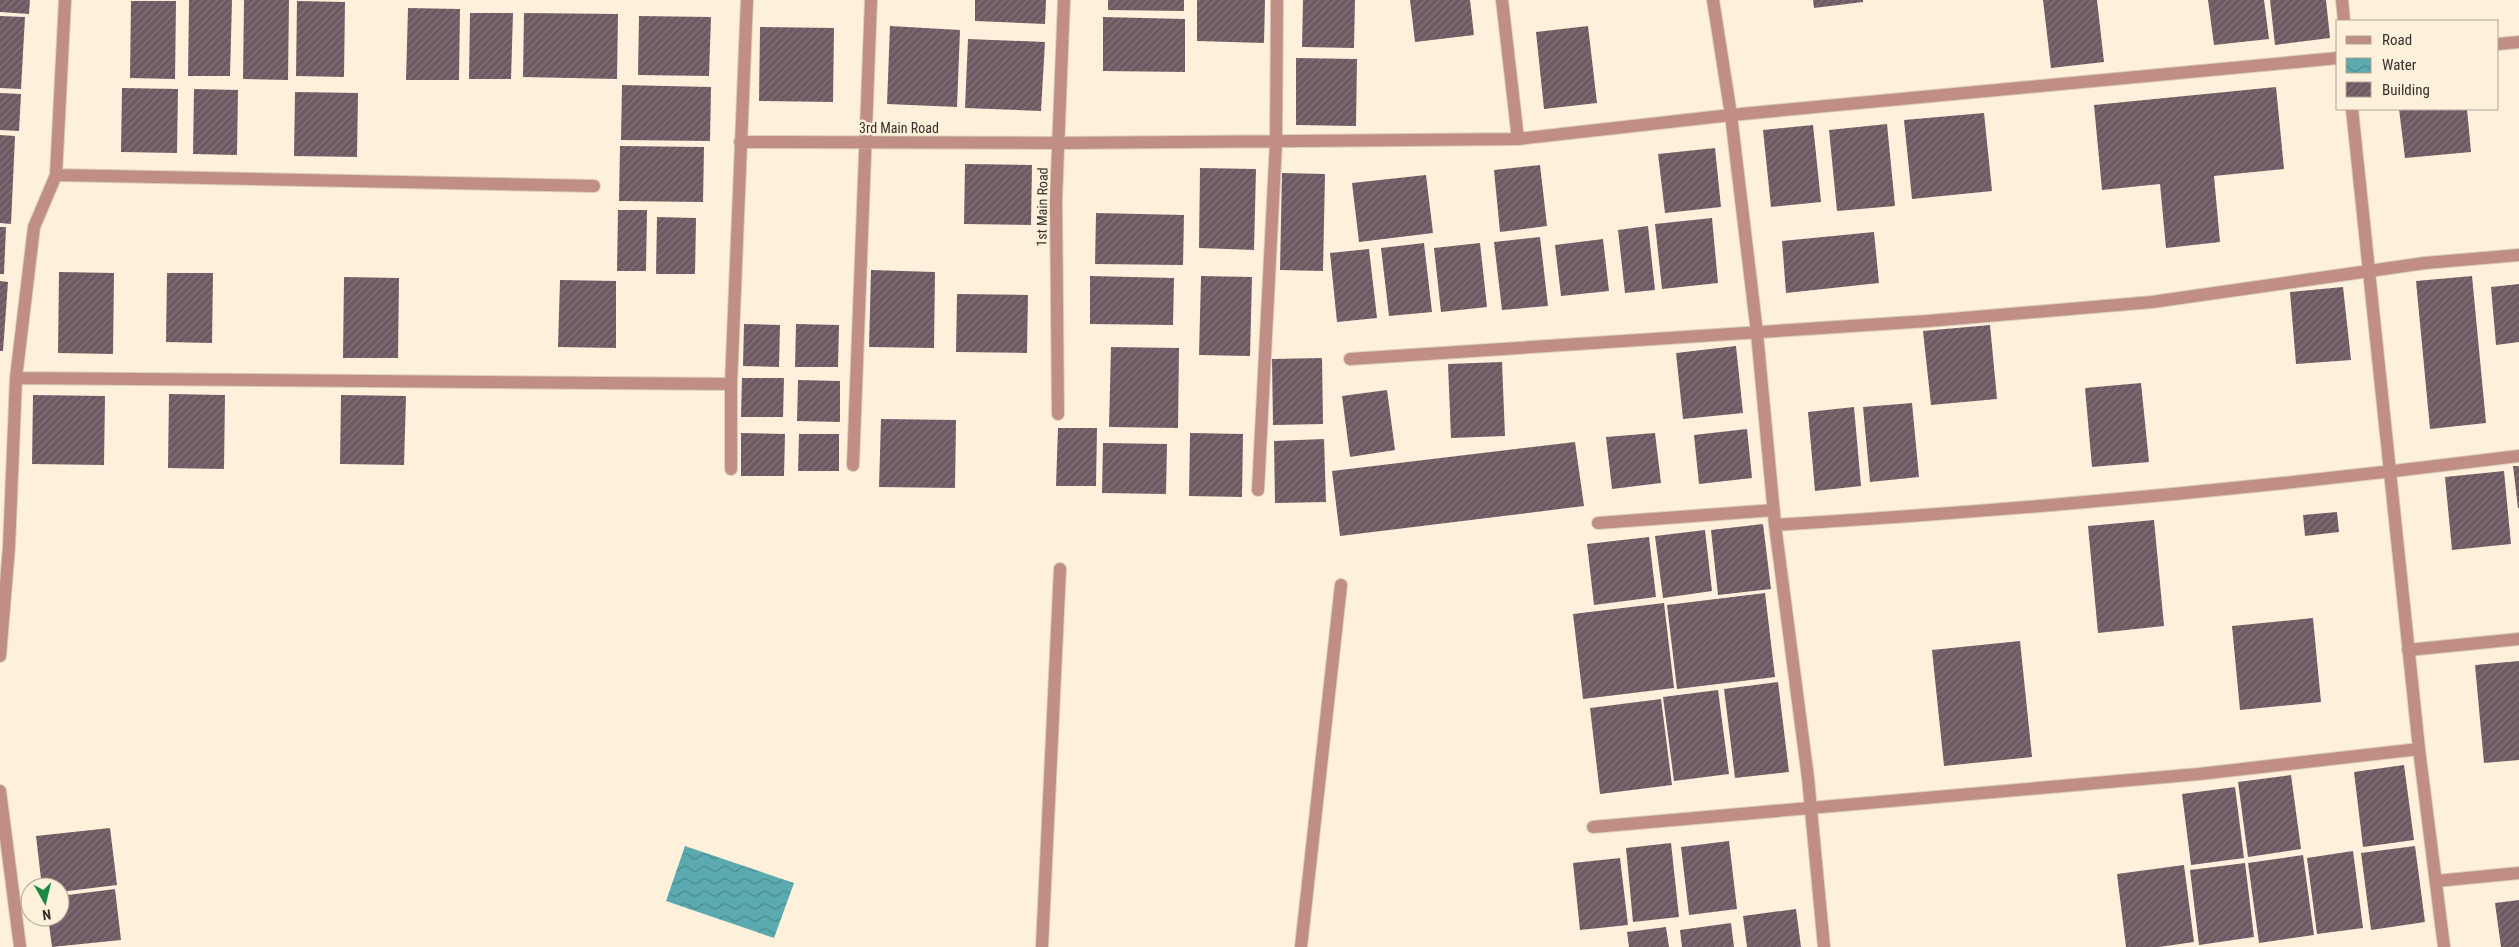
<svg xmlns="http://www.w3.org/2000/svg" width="2519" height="947" font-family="'Roboto Condensed',sans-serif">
<defs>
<pattern id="water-waves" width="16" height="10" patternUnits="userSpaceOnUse" patternTransform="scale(1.25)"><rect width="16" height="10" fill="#5aaaaf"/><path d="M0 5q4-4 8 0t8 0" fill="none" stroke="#4b8b8e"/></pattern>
<pattern id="building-hatch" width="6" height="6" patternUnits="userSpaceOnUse" patternTransform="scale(1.25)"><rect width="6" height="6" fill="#6e5962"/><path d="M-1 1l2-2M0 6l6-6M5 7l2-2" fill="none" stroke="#837379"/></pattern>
</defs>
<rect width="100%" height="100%" fill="#fef1dc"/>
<path fill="url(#water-waves)" d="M685,846L794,883L774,938L666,901Z"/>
<path fill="url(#building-hatch)" d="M0,0H30L29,14L0,12Z
M189,0H232L230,76H188Z
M244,0H289L288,80L243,79Z
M975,0H1046L1045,24L975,21Z
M1108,0H1184V11L1108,10Z
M1197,0H1265L1264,43L1197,41Z
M1303,0H1355L1354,48L1302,47Z
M1410,0H1470L1474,35L1415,42Z
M1813,0H1863V2L1814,8Z
M2043,0H2097L2104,62L2051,68Z
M2208,0H2264L2269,39L2214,45Z
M2270,0H2326L2330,38L2275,45Z
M131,1H176L175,79L130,78Z
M297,1L345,2L344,77L296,76Z
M408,8L460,9L459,80H406Z
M470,13H513L511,79H469Z
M524,13L618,14L617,79L523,77Z
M0,16L25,17L21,89L0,88Z
M639,16L711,17L709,76L638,75Z
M1103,17L1185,19V72L1103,71Z
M890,26L960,30L957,107L887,104Z
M1588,26L1597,103L1544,109L1536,32Z
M760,27L834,28L833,102L759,101Z
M968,39L1045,42L1041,111L965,108Z
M1296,58L1357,59L1356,126L1296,125Z
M622,85L711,87L710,141L621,140Z
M2276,87L2284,169L2214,176L2220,242L2166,248L2160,184L2102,190L2094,105Z
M122,88L178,89L177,153L121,152Z
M194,89L238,90L237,155L193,154Z
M295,92L358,93L357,157L294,156Z
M0,93L21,94L19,131L0,130Z
M2399,109H2467L2471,152L2405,158Z
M1984,113L1992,191L1912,199L1904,120Z
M1887,124L1895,206L1837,211L1829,130Z
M1813,125L1821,202L1771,207L1763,130Z
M0,135L15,136L11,224L0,223Z
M620,146L704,147L703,202L619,201Z
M1715,148L1721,207L1665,213L1658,154Z
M965,164L1032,165L1031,225L964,224Z
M1540,165L1547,226L1500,232L1494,170Z
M1200,168L1256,169L1254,250L1199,248Z
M1282,173L1325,174L1323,271L1280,270Z
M1426,175L1433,233L1359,242L1352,183Z
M618,210H647L646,271H617Z
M1096,213L1184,215L1183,265L1095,264Z
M657,217L696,218L695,274H656Z
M1712,218L1718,283L1662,289L1655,224Z
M1648,226L1655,290L1625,293L1618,230Z
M0,227H6L4,274H0Z
M1874,232L1879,283L1786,293L1782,241Z
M1540,237L1548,306L1502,310L1494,242Z
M1603,239L1609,291L1561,296L1555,245Z
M1424,243L1432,312L1389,316L1381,248Z
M1480,243L1487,307L1441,312L1434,248Z
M1369,249L1377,318L1337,322L1330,253Z
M871,270L935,272L934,348L869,347Z
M59,272L114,273L113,354L58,353Z
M167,273H213L212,343L166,342Z
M1090,276L1174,278L1173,325L1090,324Z
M1201,276L1252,277L1250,356L1199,355Z
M2472,276L2486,423L2430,429L2416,281Z
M344,277L399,278L398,358H343Z
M560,280L616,281V348L558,347Z
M0,281L8,282L3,351H0Z
M2519,284V342L2496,345L2491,287Z
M2343,287L2351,360L2296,364L2290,292Z
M957,294L1028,295L1027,353L956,352Z
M744,324L780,325L779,367L743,366Z
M796,324L839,325L838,367H795Z
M1990,325L1997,399L1931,405L1923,331Z
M1736,346L1743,413L1683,419L1676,353Z
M1111,347L1179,348L1178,428L1109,427Z
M1322,358L1323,424L1273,425L1272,359Z
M1502,362L1505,436L1451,438L1448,364Z
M742,378H784L783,417H741Z
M798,380L840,381V422L797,421Z
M2141,383L2149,462L2092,467L2085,388Z
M1387,390L1395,450L1350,457L1342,396Z
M169,394L225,395L224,469L168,468Z
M33,395L105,396L104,465L32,464Z
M341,395L406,396L404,465L340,464Z
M1912,403L1919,477L1870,482L1863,407Z
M1854,407L1861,486L1815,491L1808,412Z
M881,419L956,420L955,488L879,487Z
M1058,428H1097L1096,486H1056Z
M1747,429L1752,478L1699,484L1694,435Z
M741,433L785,434L784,476H741Z
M1190,433L1243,434L1242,497L1189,496Z
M1655,433L1661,483L1612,489L1606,437Z
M799,434H839V471H798Z
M1324,439L1326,502L1275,503L1274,441Z
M1575,442L1584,506L1340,536L1332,471Z
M1103,443L1167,444L1166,494L1102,493Z
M2513,466H2519V508H2518Z
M2504,471L2511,544L2452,550L2445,477Z
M2337,512L2339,532L2305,536L2303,515Z
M2154,520L2164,626L2098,633L2088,526Z
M1763,524L1771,589L1718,595L1711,530Z
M1705,530L1712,591L1663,598L1655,536Z
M1649,537L1656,597L1594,605L1587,544Z
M1765,593L1775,677L1677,689L1667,605Z
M1664,603L1674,688L1583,699L1573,614Z
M2313,618L2321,702L2240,710L2232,626Z
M2020,641L2032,757L1944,766L1932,650Z
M2519,661V760L2484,763L2475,665Z
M1778,682L1789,772L1735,778L1724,689Z
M1718,690L1729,774L1674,781L1663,697Z
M1661,699L1672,785L1600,794L1590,708Z
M2404,765L2414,840L2363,847L2354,772Z
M2291,775L2301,849L2248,857L2238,782Z
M2235,787L2244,858L2191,865L2182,794Z
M110,828L117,885L60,892V887H42L36,836Z
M1729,841L1737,909L1689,915L1681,847Z
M1671,843L1679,917L1633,922L1626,848Z
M2415,846L2425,922L2371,930L2361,853Z
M2353,851L2363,928L2317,934L2307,858Z
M2303,855L2314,935L2259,943L2248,863Z
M1620,858L1628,925L1580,930L1573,863Z
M2245,863L2254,937L2199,945L2190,870Z
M2184,865L2194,942L2159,947H2126L2117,874Z
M115,889L121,940L52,947L48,917H60V896Z
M2519,900V947H2501L2495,903Z
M1796,909L1801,947H1747L1743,916Z
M1731,923L1734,947H1682L1680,930Z
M1666,927L1669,947H1629L1627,932Z"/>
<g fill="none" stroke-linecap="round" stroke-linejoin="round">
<defs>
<path id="service" d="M1042,947L1060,569
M1301,947L1341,585"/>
<path id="minor" d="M1502,0L1518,139
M1713,0L1731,115L1757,333L1775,525L1808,778L1824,947
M2342,0L2344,21
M2498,44L2519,42
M2352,109L2419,749L2444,947
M740,142L1058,143L1518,139L1731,115L2338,58
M56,175L594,186
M1350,359L1928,321L2152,302L2425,263L2519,255
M16,378L731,384L747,0
M731,384V469
M1058,414L1056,200L1064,0
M853,465L871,0
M1258,490L1276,142L1277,0
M1598,523L1774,510
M1775,525C2024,510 2272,487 2519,456
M2408,650L2519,639
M0,656L9,547L16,378L34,227L56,175L65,0
M0,791L20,947
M1593,827L2199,774L2419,749
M2436,881L2519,873"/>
</defs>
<use href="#service" stroke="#dacebc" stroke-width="14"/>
<use href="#minor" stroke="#dacebc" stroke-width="14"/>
<use href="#service" stroke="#c08e85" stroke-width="12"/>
<use href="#minor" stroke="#c08e85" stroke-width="12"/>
</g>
<g text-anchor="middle" stroke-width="5" stroke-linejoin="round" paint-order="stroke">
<g font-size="14" fill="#353129" stroke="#fef1dc">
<text x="899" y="133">3rd Main Road</text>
<text transform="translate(1042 207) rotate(-89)" y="5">1st Main Road</text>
</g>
</g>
<rect x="2336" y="20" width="162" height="90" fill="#fef1dc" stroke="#aea494"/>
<rect x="2346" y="36" width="25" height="8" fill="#c08e85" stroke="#aea494"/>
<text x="2382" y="45" font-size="15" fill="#353129">Road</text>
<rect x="2346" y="58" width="25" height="15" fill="url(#water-waves)" stroke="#aea494"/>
<text x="2382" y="70" font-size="15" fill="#353129">Water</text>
<rect x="2346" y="82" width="25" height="15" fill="url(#building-hatch)" stroke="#aea494"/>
<text x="2382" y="95" font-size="15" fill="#353129">Building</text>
<g transform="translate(45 902) rotate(172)"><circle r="24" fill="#fef1dc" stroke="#aea494"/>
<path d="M0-4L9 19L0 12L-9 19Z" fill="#198a43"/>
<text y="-8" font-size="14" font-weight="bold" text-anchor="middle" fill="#353129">N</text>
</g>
</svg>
